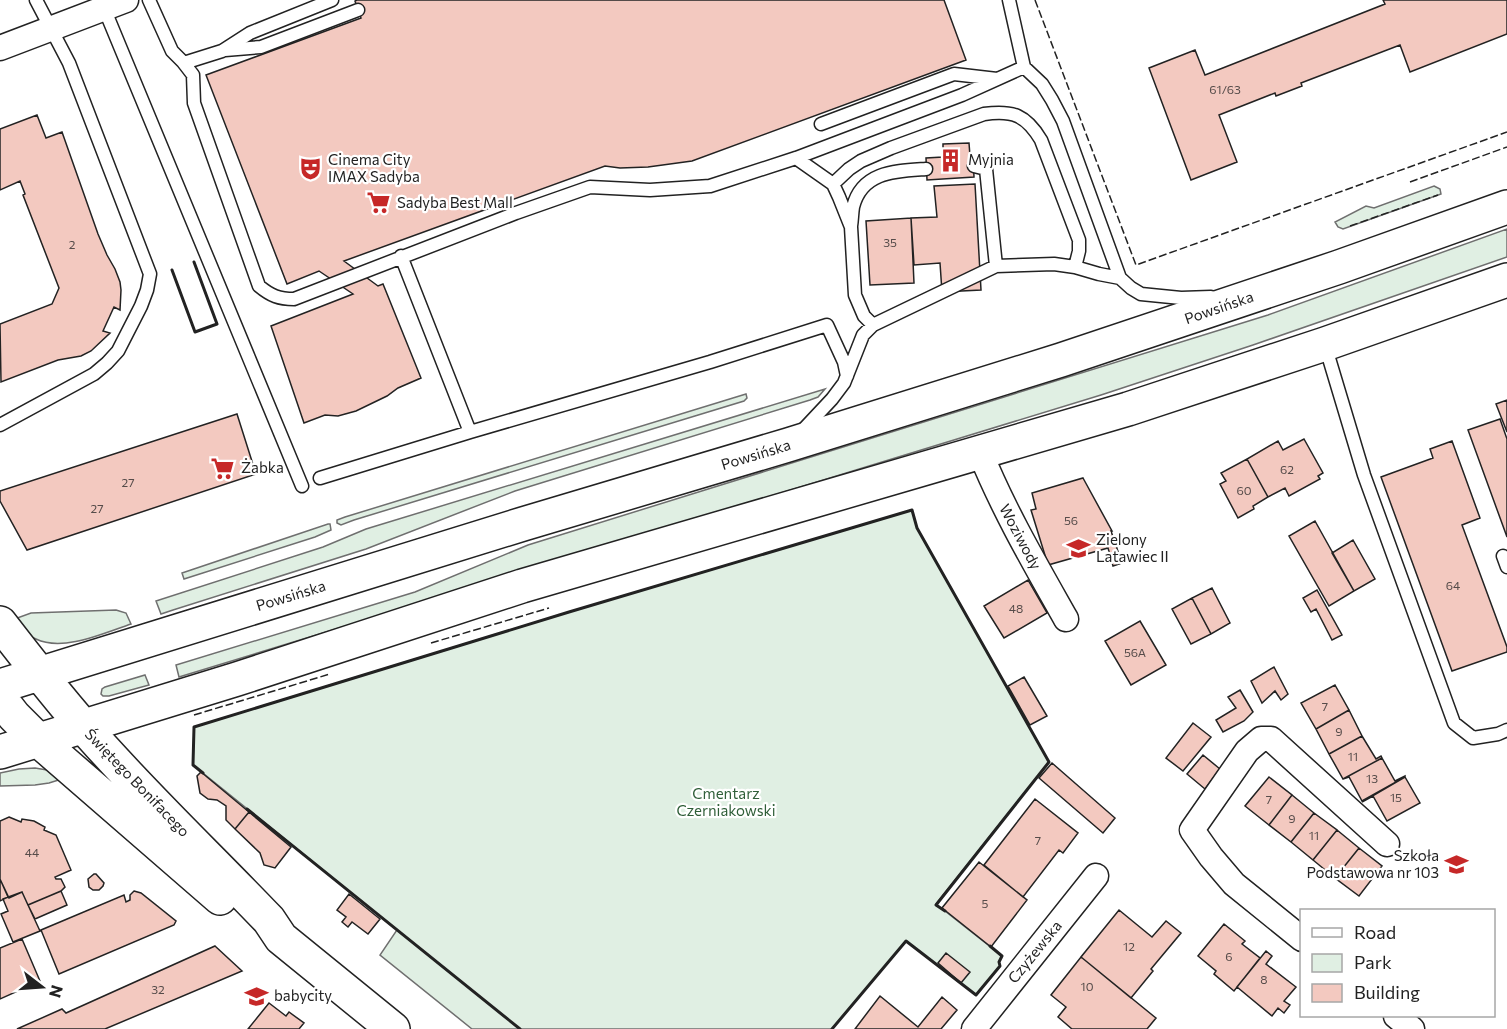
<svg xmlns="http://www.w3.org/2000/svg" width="1507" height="1029" font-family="Commissioner,sans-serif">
<rect width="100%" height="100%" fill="#fff"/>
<path fill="#e0efe3" stroke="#6f6f6f" stroke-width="1.5" d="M1434,186L1440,189L1441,194L1343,229L1338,227L1335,222L1366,206L1374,208Z
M1507,229V257L1253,345L1101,395L179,677L176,665L415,592L528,545L1268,315Z
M825,389L818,397L810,400L515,491L366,549L173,610L161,614L156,601L323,547L366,529Z
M746,394L747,398L744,401L354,520L341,525L337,523V520L345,517Z
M912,510L917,528L1049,762L936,904L1002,956L999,962L1000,966L976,995L906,941L832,1029H472L380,955L397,930L193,765L194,727L569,612Z
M328,524H330L331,530L315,537L184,579L182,573Z
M116,610L126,613L131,624C104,633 63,652 36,639C26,635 18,628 9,621L31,613Z
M145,675L149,685L109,696H103L101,694L102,689L105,687Z
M35,768L53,771L65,778L49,783L35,785L0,786V773L19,769Z"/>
<path fill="#f3c9c0" stroke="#222" stroke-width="1.5" d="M357,0H944L966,60L692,161L648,167L620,168L605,166L344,261L378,286L383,284L421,378L398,388L387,396L356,411L338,416L325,415L304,423L271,326L353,294L319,271L287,284L206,75L361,18L355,1Z
M1383,0H1507V34L1410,72L1400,45L1301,83L1302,86L1276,96L1275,93L1219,115L1237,162L1191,180L1149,68L1195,50L1205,75L1385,4Z
M37,115L46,138L62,132L98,234L107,255L115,269L120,282L121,290L120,310L114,307L103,331L110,333L91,351L81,356L58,360L1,382L0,324L52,304L59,288L23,195L25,194L20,181L0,190V129Z
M969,143L970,156H973L974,177L927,180L926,158L943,157V144Z
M975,184L981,290L942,292L940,263L914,265L911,218L937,217L934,186Z
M911,218L914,283L870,285L866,221Z
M1507,400V432L1496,404Z
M237,414L256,474L27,550L0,501V491Z
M1500,419L1507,439V537L1468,430Z
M1304,439L1323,473L1318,476L1320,479L1289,496L1285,488L1268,497L1247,459L1278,441L1283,450Z
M1452,441L1480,518L1462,525L1507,647V652L1452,671L1381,477L1433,458L1430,449Z
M1247,459L1268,497L1253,506L1254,509L1238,518L1220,484L1226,481L1221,473Z
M1083,478L1112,531H1111L1122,563L1113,566L1108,548L1048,565L1031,510L1036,509L1032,493Z
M1315,521L1354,591L1329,606L1289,536Z
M1353,540L1375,579L1354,591L1332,553Z
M1028,580L1047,613L1004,638L984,606Z
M1212,588L1230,623L1211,634L1192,598Z
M1317,590L1342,635L1332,640L1316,609L1311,612L1303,598Z
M1192,598L1211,634L1191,644L1172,609Z
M1140,621L1166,665L1131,685L1105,641Z
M1274,667L1288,694L1281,700L1275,691L1262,703L1251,681Z
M1024,677L1047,716L1030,725L1008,686Z
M1335,685L1349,710L1316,729L1301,703Z
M1240,690L1253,712L1244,721L1223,732L1216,720L1236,708L1228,697Z
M1349,710L1362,736L1329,754L1316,729Z
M1193,723L1211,737L1183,771L1166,758Z
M1362,736L1376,759L1381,756L1382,758L1343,779L1329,754Z
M1203,755L1220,769L1205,789L1187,774Z
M1382,758L1395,781L1405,776V777L1362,801L1349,777L1343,779Z
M1052,763L1115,818L1103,833L1039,778Z
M201,772L249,812L235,829L226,820V806L217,800L208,799L200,793L197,776Z
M1269,777L1292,795L1269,825L1245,806Z
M1405,777L1420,803L1387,821L1373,796L1362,802Z
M1292,795L1314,813L1291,842L1269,825Z
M1035,799L1078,833L1063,853L1059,850L1023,897L984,865Z
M249,812L291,847L275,868L264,865L260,853L235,829Z
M1314,813L1337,830L1313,860L1291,842Z
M9,817L21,822L22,819L34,821L45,827L44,830L56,835L71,870L55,877L56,879H61L65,887L61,891L28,905L22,892L9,898L0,879V821Z
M1337,830L1359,848L1335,878L1313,860Z
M1359,848L1382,866L1359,896L1335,878Z
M979,862L1027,900L991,947L942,908Z
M94,874H96L104,883L103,886L99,890H93L89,887L88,879Z
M0,879L8,897L0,901Z
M61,891L67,905L35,919L28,905Z
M134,891L141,893L176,921L174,925L59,974L41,930L124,895L126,902L130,900V895Z
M22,892L40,931L13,942L1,914L8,911L3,899Z
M349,894L380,919L368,934L352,922L348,927L342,922L346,917L337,910Z
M1119,910L1152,937L1166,921L1181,933L1151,969L1153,971L1131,998L1081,957Z
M1224,924L1245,941L1242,944L1260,958L1234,991L1214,974L1216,971L1198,956Z
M22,939L40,981L0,999V948Z
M215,946L242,971L105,1029H17L62,1009L66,1013Z
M1266,951L1272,956L1266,964L1296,987L1284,1001L1290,1005L1284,1013L1278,1008L1272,1016L1237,987Z
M946,953L970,972L961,983L938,963Z
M1081,957L1156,1018L1147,1029H1072L1058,1017L1066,1007L1051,995Z
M880,996L918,1027L942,997L957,1010L941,1029H855Z
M269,1003L286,1016L289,1012L304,1023L299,1029H248Z"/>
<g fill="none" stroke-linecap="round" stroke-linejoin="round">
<defs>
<path id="lane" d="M149,0L172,51L183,62L193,75L194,103L259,286C271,296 279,299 294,299L516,213L590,187L650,190L710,186L796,158L962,95L1024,67
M1009,0L1024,67L1042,84L1052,100L1063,121L1120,278L1131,288L1141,294L1181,298L1211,297
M104,8L302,486
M225,50L261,47L358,10
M183,62H187L222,51L250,33L332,0
M821,124L954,74L997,79
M796,158L833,184L839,197L851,227L855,295L864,316L873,325
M974,166L986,169L996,266
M833,184L849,169L861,161L891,148L984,114C1013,110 1026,115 1041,140L1079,240V251L1075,267
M851,226C852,220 852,213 853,207C862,171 896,171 926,169
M401,256L470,432L710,362L827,325L844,362L847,376
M1325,345L1364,475L1454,723L1473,738L1498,734L1507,730
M0,425L94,374L107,363L118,351L141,306L147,290L150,274L69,63L36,0
M802,431L832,399L844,383L863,335L873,325L996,266L1054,264L1075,267L1099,274L1120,278
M320,478L470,432
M1503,556L1507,567"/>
<path id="street" d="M0,48L126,0
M980,452C1004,511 1035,564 1066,619
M1302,939L1234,884L1211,857L1192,830L1247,751L1261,739H1271L1387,844
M1396,1016L1412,1029
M974,1029L1096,876"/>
<path id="secondary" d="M0,623C27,658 54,693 83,726C142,794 207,855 269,920L281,938L393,1029
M0,686L523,524L788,445L1061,360L1339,267L1507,207
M0,698L14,716L38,740L220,898
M0,752L237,679L522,586L1128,409L1325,344L1507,280"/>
</defs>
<use href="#lane" stroke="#222" stroke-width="15"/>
<use href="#street" stroke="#222" stroke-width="27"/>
<use href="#secondary" stroke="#222" stroke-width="36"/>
<use href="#lane" stroke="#fff" stroke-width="12"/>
<use href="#street" stroke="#fff" stroke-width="24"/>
<use href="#secondary" stroke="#fff" stroke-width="33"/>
<path stroke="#222" stroke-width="1.5" stroke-dasharray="8 3" stroke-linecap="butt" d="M1035,0L1136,265L1507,132
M1410,182L1507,147
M1350,226L1438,195
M431,643L549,608
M194,715L330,674"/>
<path stroke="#222" stroke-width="3" d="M172,270L195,332L217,324L194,262
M203,773L193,765L194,727L569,612L912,510L917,528L1049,762L936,905L945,911
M247,809L520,1029
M832,1029L906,941L976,995L1000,966L999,962L1002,956L990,946"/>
</g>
<defs>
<symbol id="building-bare" viewBox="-9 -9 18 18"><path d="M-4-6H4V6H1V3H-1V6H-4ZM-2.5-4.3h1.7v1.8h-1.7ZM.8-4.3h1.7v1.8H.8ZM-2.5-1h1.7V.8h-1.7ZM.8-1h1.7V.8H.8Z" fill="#c62828" stroke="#fff" stroke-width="2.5" paint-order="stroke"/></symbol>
<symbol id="theatre-bare" viewBox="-9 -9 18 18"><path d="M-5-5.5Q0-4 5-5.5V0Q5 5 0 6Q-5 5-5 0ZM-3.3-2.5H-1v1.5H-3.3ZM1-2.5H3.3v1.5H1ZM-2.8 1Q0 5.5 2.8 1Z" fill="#c62828" stroke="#fff" stroke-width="2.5" paint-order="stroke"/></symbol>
<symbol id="supermarket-bare" viewBox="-9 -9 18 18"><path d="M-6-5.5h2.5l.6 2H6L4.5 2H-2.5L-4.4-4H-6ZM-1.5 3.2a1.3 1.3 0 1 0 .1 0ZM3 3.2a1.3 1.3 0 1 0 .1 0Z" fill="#c62828" stroke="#fff" stroke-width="2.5" paint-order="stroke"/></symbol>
<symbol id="school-bare" viewBox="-9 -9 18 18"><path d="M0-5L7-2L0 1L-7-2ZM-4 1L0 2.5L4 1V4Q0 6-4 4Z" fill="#c62828" stroke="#fff" stroke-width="2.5" paint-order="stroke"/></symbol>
</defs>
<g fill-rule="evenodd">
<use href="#building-bare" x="934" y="144" width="33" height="33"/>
<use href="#theatre-bare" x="294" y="152" width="33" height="33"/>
<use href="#supermarket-bare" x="362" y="186" width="33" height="33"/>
<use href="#supermarket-bare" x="206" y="452" width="33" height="33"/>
<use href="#school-bare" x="1062" y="532" width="33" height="33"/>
<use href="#school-bare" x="1440" y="848" width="33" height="33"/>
<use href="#school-bare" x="240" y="980" width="33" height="33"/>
</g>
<g text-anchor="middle" stroke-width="4.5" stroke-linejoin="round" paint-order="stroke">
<g font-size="12" fill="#564c4a">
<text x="1225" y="94">61/63</text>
<text x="890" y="247">35</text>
<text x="72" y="249">2</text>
<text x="1287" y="474">62</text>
<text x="128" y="487">27</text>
<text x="1244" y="495">60</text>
<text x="97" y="513">27</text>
<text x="1071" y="525">56</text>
<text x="1453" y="590">64</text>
<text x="1016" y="613">48</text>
<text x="1135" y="657">56A</text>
<text x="1325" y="711">7</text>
<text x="1339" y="736">9</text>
<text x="1353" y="761">11</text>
<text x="1372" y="783">13</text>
<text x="1396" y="802">15</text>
<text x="1269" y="804">7</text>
<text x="1292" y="823">9</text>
<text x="1314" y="840">11</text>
<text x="1038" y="845">7</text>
<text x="32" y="857">44</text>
<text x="985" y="908">5</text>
<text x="1129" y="951">12</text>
<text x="1229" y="961">6</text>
<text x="1264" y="984">8</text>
<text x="1087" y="991">10</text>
<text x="158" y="994">32</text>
</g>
<g font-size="15" fill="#222" stroke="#fff" text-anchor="start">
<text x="328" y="165">Cinema City<tspan x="328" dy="17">IMAX Sadyba</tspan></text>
<text x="968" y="165">Myjnia</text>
<text x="397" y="208">Sadyba Best Mall</text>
<text x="241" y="473">Żabka</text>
<text x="1096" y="545">Zielony<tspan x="1096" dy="17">Latawiec II</tspan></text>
<text x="1439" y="861" text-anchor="end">Szkoła<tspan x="1439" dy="17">Podstawowa nr 103</tspan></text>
<text x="274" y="1001">babycity</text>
</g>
<g font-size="15" fill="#222" stroke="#fff">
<text transform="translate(1219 308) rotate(-19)" y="5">Powsińska</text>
<text transform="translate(756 455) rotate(-17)" y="5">Powsińska</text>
<text transform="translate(1020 537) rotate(62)" y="5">Woziwody</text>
<text transform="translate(291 596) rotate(-17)" y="5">Powsińska</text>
<text transform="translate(137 783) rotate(46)" y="5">Świętego Bonifacego</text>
<text transform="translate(1035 952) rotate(-51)" y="5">Czyżewska</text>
</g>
<g font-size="15" fill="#2f5e38" stroke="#fff">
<text x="726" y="799">Cmentarz<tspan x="726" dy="17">Czerniakowski</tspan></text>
</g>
</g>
<rect x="1300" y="909" width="195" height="108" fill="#ffffff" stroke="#a7a7a7" stroke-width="1.5"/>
<rect x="1312" y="928" width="30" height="9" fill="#ffffff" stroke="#a7a7a7" stroke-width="1.5"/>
<text x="1354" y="939" font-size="18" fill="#222222">Road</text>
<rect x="1312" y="954" width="30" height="18" fill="#e0efe3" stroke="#a7a7a7" stroke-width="1.5"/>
<text x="1354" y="969" font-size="18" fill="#222222">Park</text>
<rect x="1312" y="984" width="30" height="18" fill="#f3c9c0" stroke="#a7a7a7" stroke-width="1.5"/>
<text x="1354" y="999" font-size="18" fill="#222222">Building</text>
<g transform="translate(42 987) rotate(107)" stroke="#ffffff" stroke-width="4.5" paint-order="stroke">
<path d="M0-4.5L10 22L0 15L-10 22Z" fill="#222222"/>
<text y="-9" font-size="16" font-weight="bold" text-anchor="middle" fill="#222222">N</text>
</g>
</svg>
